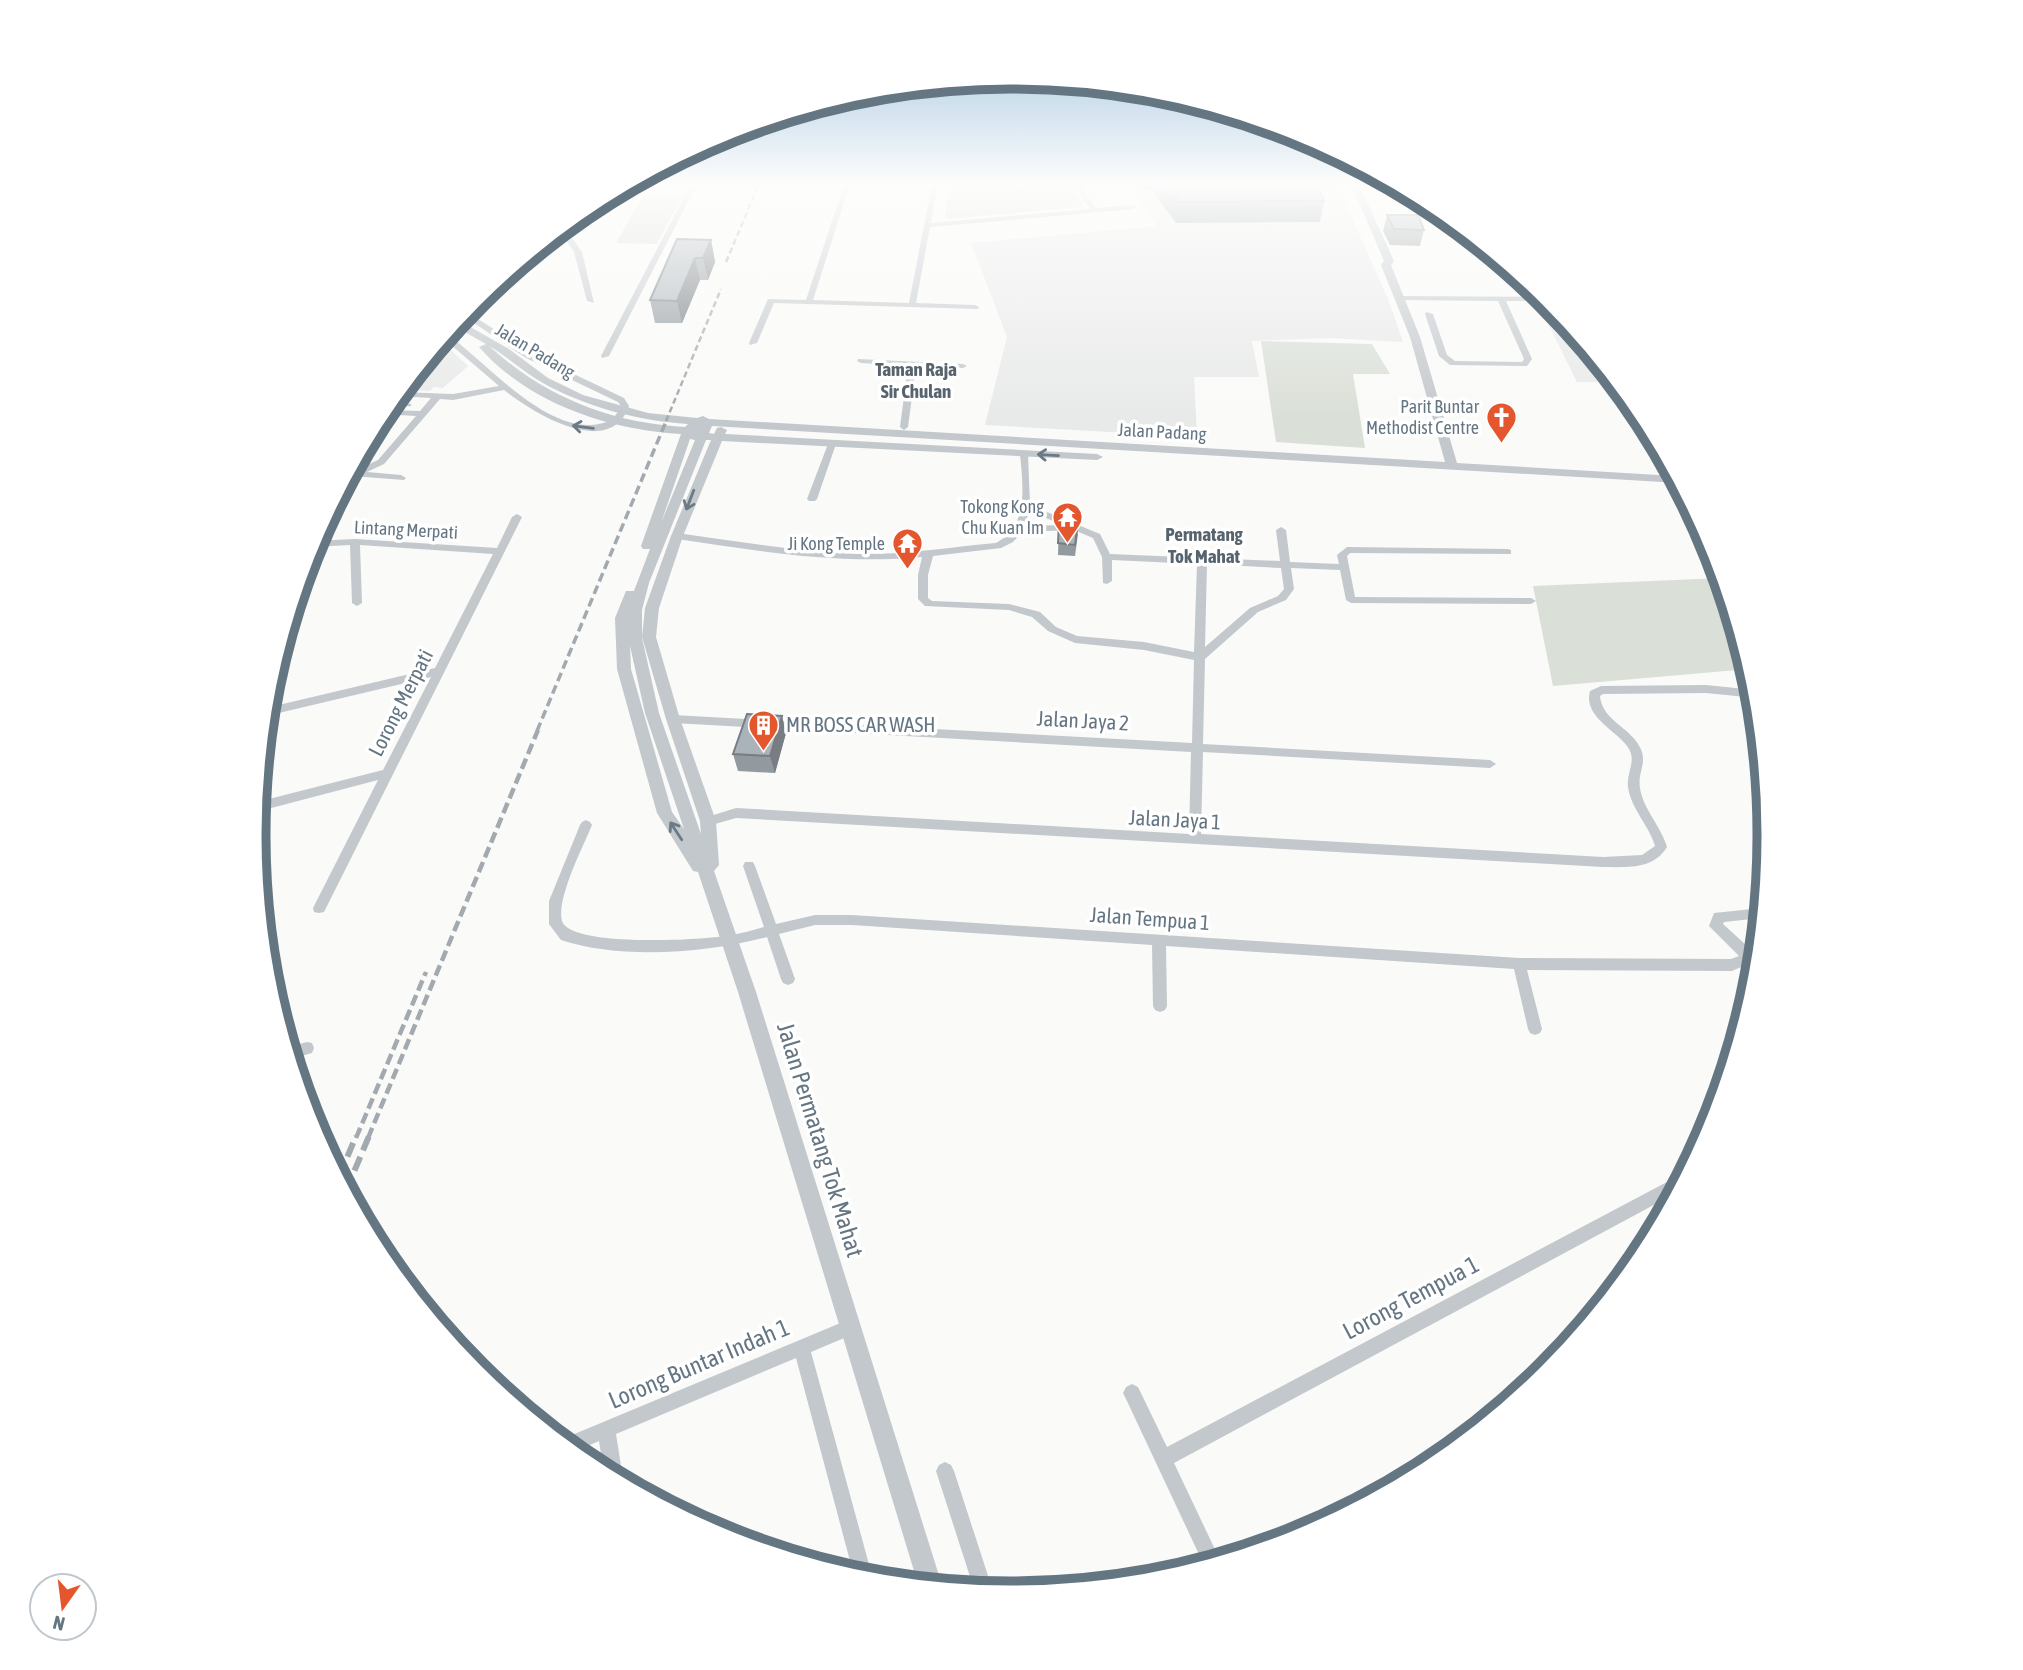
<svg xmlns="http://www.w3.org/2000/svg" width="2023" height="1670" font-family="'Asap Condensed',sans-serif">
<rect width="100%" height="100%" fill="#fafaf8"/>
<path fill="#e8e9e9" d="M1126,184H1337L1388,299L1403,342L1329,338L1252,341L1259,377H1194L1197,437L985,425L1007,337L971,243L1157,226Z
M1538,303L1551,304L1616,382H1577Z
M441,341L468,366L443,388L434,387L430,391L401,389Z"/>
<path fill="#dadfd7" d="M1070,184L1083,204L1081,207L949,219L945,217L949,185Z
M643,196H682L657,244L616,243Z
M1261,341L1372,344L1390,374H1353L1365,448L1276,442Z
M1722,578L1749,669L1553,686L1533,586Z"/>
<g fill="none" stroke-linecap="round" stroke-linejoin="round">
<path stroke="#bbc7cb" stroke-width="2.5" d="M390,404L410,405"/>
<path fill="#c3c8cc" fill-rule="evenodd" d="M691,184H697L609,356L602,358L601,356Z
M844,184H850L813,300L909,303L932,184H938L931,223L1090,209L1073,184H1079L1096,208L1134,205L1137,207L1134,209L930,227L916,303L975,305L979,307L978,309L774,303L757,343L750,345L749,343L768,299L806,300Z
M566,224V229L582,252L594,303L587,301L574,252L559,230Z
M1396,296L1545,297L1549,301H1506L1532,359L1527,366L1450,365L1439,356L1425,314L1426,312L1433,314L1447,355L1455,361L1522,362L1524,359L1498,301L1399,300L1395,298Z
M466,311L532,354L624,398L629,406C609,461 532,412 504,390L453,400L440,399L384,464L367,472L401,475L406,478L404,480L352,476V472L378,460L416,416L381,414L385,410L420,411L431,398L396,396L400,392L453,394L499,386L443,338L447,334C486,362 540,427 591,425C606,424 615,420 621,406L618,402L526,358L462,315Z
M858,359L963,364L967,366L963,368L916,366L908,427L904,430L900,427L908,366L861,363L857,361Z
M832,441L836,444L817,499L815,501H809L807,499L828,444Z
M1024,451L1028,454L1030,505L1100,534L1110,554L1280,561L1276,530L1281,527L1286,530L1290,562L1339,564L1337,555L1347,547L1508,549L1511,550V554L1350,553L1347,556L1355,597L1531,598L1536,601L1531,604L1351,603L1346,600L1340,570L1291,568L1294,589L1286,600L1258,612L1205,659L1203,744L1490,760L1496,764L1490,768L1203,752L1201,834L1603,857L1642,855L1655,846C1649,825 1631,809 1628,787C1626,772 1638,760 1627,746C1614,729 1583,716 1590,691L1601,686L1706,685L1755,690L1756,698L1706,693L1603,694L1600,696C1602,718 1624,725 1636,741C1651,761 1637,769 1640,788C1643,809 1661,826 1667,847C1653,870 1627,867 1603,867L736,818L708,826L704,824L702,821L704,818L736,808L1189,834L1191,752L673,723L667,719L673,715L1192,743L1194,660L1144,650L1075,643L1048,631L1032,617L1009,610L925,606L918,599V575L922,557C839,565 759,551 677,539L672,536L677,533C737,541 797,552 857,554C904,555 950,547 996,543C1029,526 1023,486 1020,454ZM1029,511L1063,525L1025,526ZM1074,530L1093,538L1102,557L1103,583L1107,584L1112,581V560L1197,564L1194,652L1144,642L1077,636L1056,627L1040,612L1009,604L932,601L928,598V575L933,556L1001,548L1013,542L1022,532ZM1207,564L1281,568L1284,589L1278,596L1250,608L1205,647Z
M517,514L522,517L324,912L319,913L314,912L313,908L378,780L256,812L257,802L383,770L431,677L266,716V708L435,668L493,554L360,545L362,603L357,606L352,603L350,545L312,547L311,545L313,541L355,539L497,548L512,517Z
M586,820L590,822L592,825C583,847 556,899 562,921C570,948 707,940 732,935C743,933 753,930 764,927L743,866L745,862H753L755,866L776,924L815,915H852L1519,958L1731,959L1739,956L1709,926L1714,913L1762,908L1761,918L1724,922L1723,924L1758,956L1756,969L1748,964L1732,971L1527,970L1542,1029L1540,1033L1535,1035L1530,1033L1528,1029L1514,969L1166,946L1167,1006L1165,1010L1160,1012L1155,1010L1153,1006L1152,945L852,925H815L779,934L795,979L793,983L788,985L783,983L781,979L767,937C707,953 621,960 561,940L549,924V901L580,825L582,822Z
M307,1042L312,1043L314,1048L312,1053L291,1059L288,1047Z
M1682,1174L1685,1175L1676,1193L1174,1463L1220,1560L1204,1565L1126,1399L1123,1393L1126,1387L1132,1384L1138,1387L1167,1447Z
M850,1319L856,1321L858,1327L856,1333L811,1352L873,1579L854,1576L796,1358L616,1434L623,1478L621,1482L604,1473L599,1441L574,1452L560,1440Z
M945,1462L951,1465L954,1471L993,1591L974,1589L936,1471L939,1465Z"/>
<path fill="#c3c8cc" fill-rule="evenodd" d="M1351,184H1359L1394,261L1391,265L1420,337L1457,463L1675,476L1679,483L712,426L709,433L714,434L717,428L721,427L727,430L725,434L1097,454L1103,457L1097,460L722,441L683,536L659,608L656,637L680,719L716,821L719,865L714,871L756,992L942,1585L918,1584L738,992L698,872L693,871L657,813L617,669L615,618L626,591H634L650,549H643L641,546L681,434C608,430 528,403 479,347L486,344L454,326L460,321L509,349L548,378L583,395L648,413L697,418L703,416L709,419L1445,462L1410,337L1381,265L1384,261ZM489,346C508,357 524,373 543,383C586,407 639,421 688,424L685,427C610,423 545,397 489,346ZM690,439L695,440L661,523ZM706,440H711L671,536L645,608L642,637L666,719L700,821L701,834L659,713L642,638V610L649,583ZM630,646L645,713L684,829L672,812L631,669Z"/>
<path stroke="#a2aab0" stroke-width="2.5" stroke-dasharray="6 3.5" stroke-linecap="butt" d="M726,262L759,184
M666,421L721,289"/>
<path stroke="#a2aab0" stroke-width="3.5" stroke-dasharray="9 4.5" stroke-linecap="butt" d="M537,731L667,419"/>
<path stroke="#a2aab0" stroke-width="4.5" stroke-dasharray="11 5" stroke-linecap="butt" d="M356,1138L426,972
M368,1138L538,730"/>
<path stroke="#a2aab0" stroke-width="6" stroke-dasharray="15 7" stroke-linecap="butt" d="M339,1177L356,1136
M346,1191L369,1136"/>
</g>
<path fill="#929a9f" d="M1139,184H1317L1324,201L1320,222L1176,223L1151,189L1143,190Z
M1387,215L1424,230L1420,246L1390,245L1383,231Z
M711,240L715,262L708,280H700L682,323H655L650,300Z
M1059,522L1078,534L1075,556L1058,555Z
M786,733L775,773L738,771L733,754Z"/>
<path fill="#777d82" d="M1144,184H1151V189L1143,190Z
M711,240L715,262L708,280L703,258Z
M695,258L700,280L682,323L677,301Z
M782,716L786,733L775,773L770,756Z"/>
<path fill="#aab3b9" stroke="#777d82" stroke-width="2" d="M1165,184H1317L1324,201L1179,202Z
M1387,215H1418L1424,230L1394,229Z
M677,239L711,240L703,258H695L677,301L650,300Z
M1059,522L1078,523L1075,545L1058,543Z
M747,714L782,716L770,756L733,754Z"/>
<defs><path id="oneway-shaft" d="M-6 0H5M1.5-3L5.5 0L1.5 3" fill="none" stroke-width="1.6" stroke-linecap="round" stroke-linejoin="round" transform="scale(1.75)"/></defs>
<g stroke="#6a7a87">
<use href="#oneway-shaft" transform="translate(583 427) rotate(-173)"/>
<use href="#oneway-shaft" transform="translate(1048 455) rotate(-177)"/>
<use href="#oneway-shaft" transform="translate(690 500) rotate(111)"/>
<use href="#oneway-shaft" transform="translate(676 831) rotate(-123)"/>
</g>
<linearGradient id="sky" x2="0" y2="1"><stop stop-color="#96bcdc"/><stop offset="0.44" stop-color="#fdfdfc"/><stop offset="1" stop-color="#fdfdfc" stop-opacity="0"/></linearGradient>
<rect width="2023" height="418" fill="url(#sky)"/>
<defs>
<symbol id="church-pin" viewBox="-11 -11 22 30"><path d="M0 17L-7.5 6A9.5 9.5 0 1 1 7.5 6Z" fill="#e4572e" stroke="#fff"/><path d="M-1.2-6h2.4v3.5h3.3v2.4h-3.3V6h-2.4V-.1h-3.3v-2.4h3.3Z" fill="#fff"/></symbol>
<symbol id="temple-pin" viewBox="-11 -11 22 30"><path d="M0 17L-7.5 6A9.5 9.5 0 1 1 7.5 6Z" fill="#e4572e" stroke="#fff"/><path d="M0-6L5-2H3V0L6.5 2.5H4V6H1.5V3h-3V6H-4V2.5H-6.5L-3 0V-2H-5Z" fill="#fff"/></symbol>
<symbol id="building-pin" viewBox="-11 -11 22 30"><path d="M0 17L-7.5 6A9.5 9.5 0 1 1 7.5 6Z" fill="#e4572e" stroke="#fff"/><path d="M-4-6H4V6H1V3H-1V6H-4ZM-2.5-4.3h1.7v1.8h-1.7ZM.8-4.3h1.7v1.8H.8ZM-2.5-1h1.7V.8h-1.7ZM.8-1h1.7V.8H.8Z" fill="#fff"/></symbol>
</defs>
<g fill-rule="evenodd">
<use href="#church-pin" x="1484" y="400" width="35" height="47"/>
<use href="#temple-pin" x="1050" y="500" width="35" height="47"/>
<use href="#temple-pin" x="890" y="526" width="35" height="47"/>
<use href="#building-pin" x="746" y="708" width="35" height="47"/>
</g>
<g text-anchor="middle" stroke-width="7" stroke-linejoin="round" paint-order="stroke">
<g font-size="18" fill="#657683" stroke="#fff">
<text transform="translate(535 351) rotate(31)" y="6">Jalan Padang</text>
<text transform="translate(1162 432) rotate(3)" y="6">Jalan Padang</text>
<text transform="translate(406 530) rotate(3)" y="6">Lintang Merpati</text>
</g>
<g font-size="18" fill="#657683" stroke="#fff" text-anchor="end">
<text x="1479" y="413">Parit Buntar<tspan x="1479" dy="21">Methodist Centre</tspan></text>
<text x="1044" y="513">Tokong Kong<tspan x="1044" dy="21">Chu Kuan Im</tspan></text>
<text x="885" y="550">Ji Kong Temple</text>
</g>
<g font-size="19" font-weight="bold" fill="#57646e" stroke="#fff">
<text x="916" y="376">Taman Raja<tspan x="916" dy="22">Sir Chulan</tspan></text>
<text x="1204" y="541">Permatang<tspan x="1204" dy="22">Tok Mahat</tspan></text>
</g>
<g font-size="21" fill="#657683" stroke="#fff">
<text transform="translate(401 703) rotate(-63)" y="7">Lorong Merpati</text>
<text transform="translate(1083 721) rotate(3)" y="7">Jalan Jaya 2</text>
<text transform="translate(1175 820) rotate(3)" y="7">Jalan Jaya 1</text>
<text transform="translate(1150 919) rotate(4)" y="7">Jalan Tempua 1</text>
</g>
<g font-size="21" fill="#657683" stroke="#fff" text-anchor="start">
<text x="786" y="732">MR BOSS CAR WASH</text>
</g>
<g font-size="24" fill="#657683" stroke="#fff">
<text transform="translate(820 1140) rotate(73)" y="8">Jalan Permatang Tok Mahat</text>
<text transform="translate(1411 1298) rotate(-28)" y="8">Lorong Tempua 1</text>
<text transform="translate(699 1364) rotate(-23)" y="8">Lorong Buntar Indah 1</text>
</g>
</g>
<path d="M0 0H2023V1670H0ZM1011 89H1012A745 745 0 0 1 1757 834V836A745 745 0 0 1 1012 1581H1011A745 745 0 0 1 266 836V834A745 745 0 0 1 1011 89Z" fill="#fff" fill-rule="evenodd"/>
<path fill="none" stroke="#657683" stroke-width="9" d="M1011 89H1012A745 745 0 0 1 1757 834V836A745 745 0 0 1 1012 1581H1011A745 745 0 0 1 266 836V834A745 745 0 0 1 1011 89Z"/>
<g transform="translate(63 1607) rotate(194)"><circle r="33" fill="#ffffff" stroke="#c1c8cd" stroke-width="2"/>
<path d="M0-5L12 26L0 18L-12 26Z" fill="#e4572e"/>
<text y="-10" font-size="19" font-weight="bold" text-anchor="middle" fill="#657683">N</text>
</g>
</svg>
